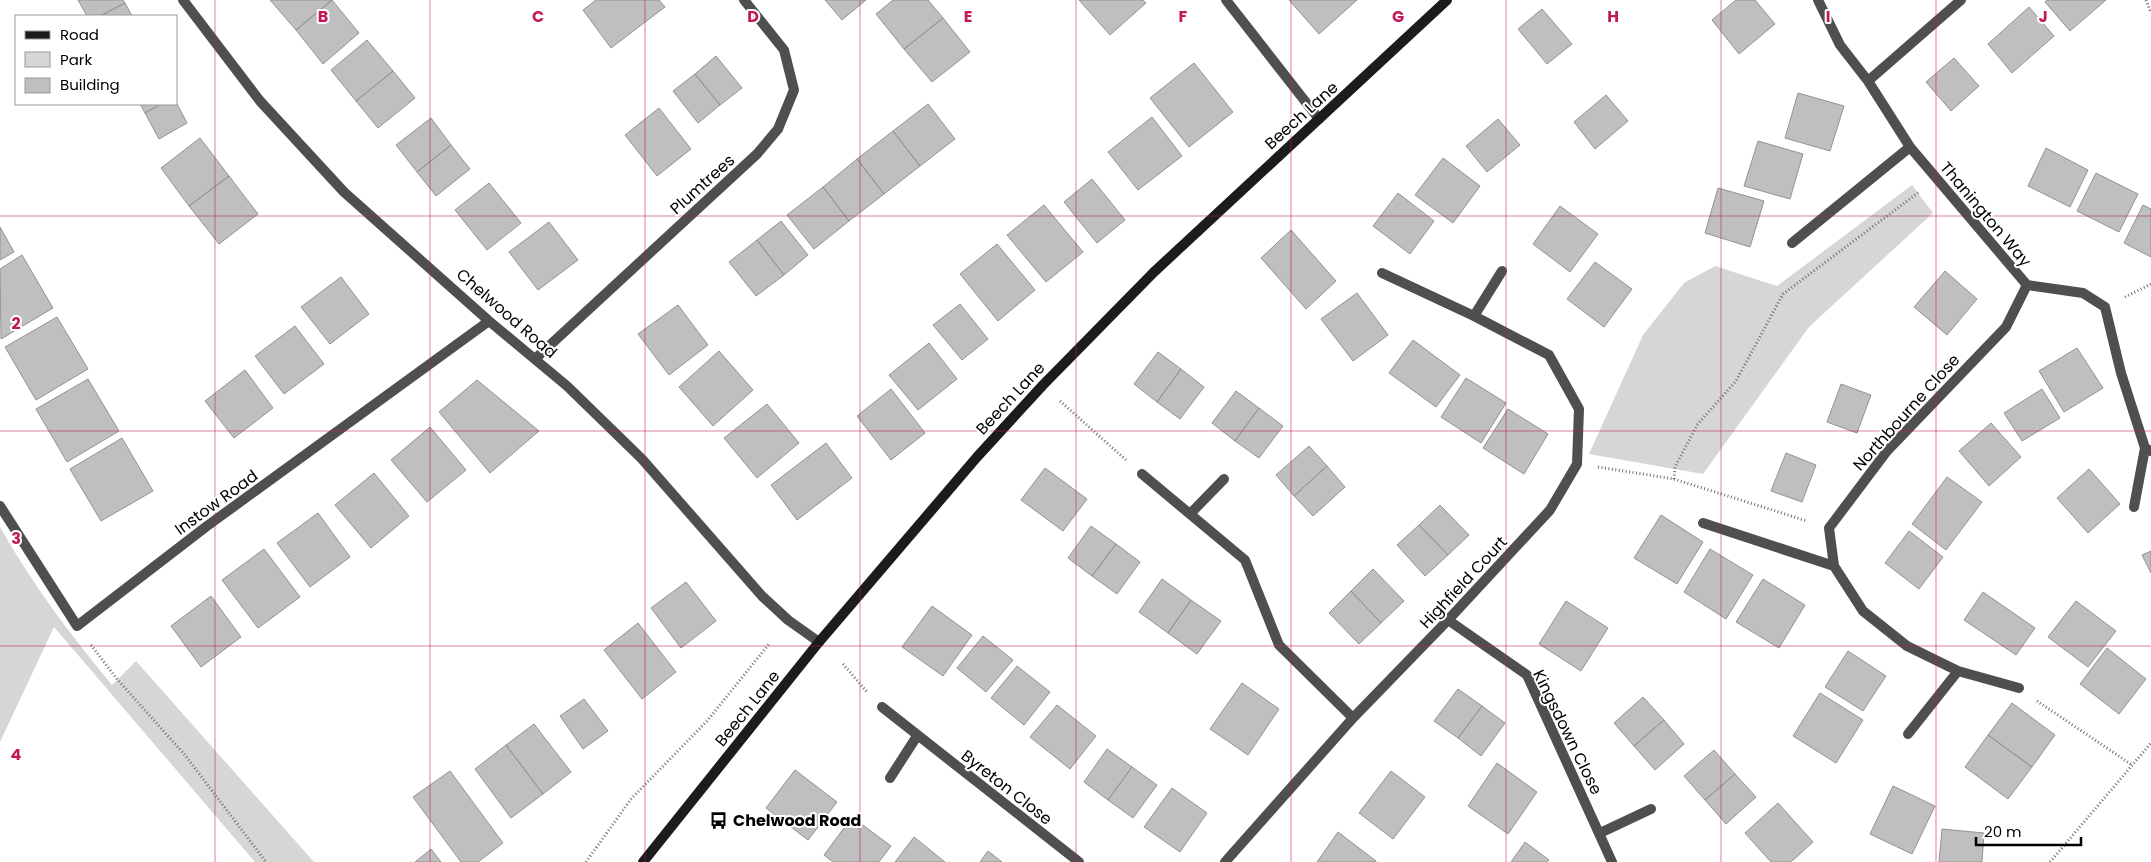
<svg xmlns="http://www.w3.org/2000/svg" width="2151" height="862" font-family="Poppins,sans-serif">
<rect width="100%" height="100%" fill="#fff"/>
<path fill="#d6d6d6" d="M1912,185L1933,213L1809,327L1703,474L1589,454L1643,335L1684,283L1715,266L1777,286Z
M0,527C32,584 70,634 112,685L136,661L314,862H255L54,627L0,742Z"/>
<path fill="#bfbfbf" stroke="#939393" d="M78,0H123L125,3L100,16H87Z
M270,0H332L296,30Z
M332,0L359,33L323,64L296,30Z
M596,0H659L665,7L611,48L583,10Z
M825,0H866L842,20Z
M893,0H928L943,18L904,49L876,14Z
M1079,0H1143L1146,3L1110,35Z
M1289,0H1357L1319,34Z
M1736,0H1755L1775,24L1739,54L1712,20Z
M2047,0H2106L2070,31L2045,2Z
M125,3L132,16H100Z
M2029,7L2054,36L2012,73L1988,44Z
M1542,9L1572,44L1547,64L1518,29Z
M943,18L970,52L932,82L904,49Z
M367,40L393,71L356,101L331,70Z
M716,56L742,88L720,105L695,74Z
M1954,58L1979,86L1951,111L1926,82Z
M1194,63L1233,112L1189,147L1150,98Z
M393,71L415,98L378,128L356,101Z
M695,74L720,105L698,123L673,91Z
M1798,93L1844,106L1830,151L1785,138Z
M1606,95L1628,121L1595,149L1574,122Z
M176,102L187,123L159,139L145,113L161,104H176Z
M140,104H161L145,113Z
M928,104L955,139L920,166L893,131Z
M659,108L691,149L657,176L625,135Z
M1152,117L1182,156L1138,190L1108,152Z
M431,118L451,145L417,172L396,145Z
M1498,119L1520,145L1487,172L1466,146Z
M893,131L920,166L884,194L857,159Z
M200,138L229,176L189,206L161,168Z
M1758,141L1803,154L1790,199L1744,186Z
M451,145L470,169L436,196L417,172Z
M2046,148L2088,170L2070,207L2028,186Z
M1443,158L1480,186L1453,223L1415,195Z
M857,159L884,194L849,221L823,187Z
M2096,173L2138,194L2119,232L2077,211Z
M229,176L258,214L219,244L189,206Z
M1092,179L1125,220L1097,243L1064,202Z
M489,183L521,223L487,250L455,210Z
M823,187L849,221L814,249L787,215Z
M1718,188L1764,201L1750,247L1705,233Z
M1398,193L1434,221L1410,254L1373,226Z
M1044,205L1083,252L1046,282L1007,235Z
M2143,205L2151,209V257L2124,243Z
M1560,206L1598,234L1570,272L1533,244Z
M781,221L808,255L784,275L757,240Z
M549,222L578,260L538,290L509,252Z
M0,227L14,252L0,260Z
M1291,230L1336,281L1306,309L1261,258Z
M757,240L784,275L756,296L729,262Z
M997,244L1035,290L998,321L960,274Z
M22,255L53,308L1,339L0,269Z
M1595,262L1632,289L1604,327L1567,299Z
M1945,271L1977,299L1947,335L1914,307Z
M341,277L369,314L330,344L301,307Z
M1357,293L1388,335L1353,361L1321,319Z
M960,304L988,339L962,360L933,325Z
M678,305L708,345L669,375L638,334Z
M57,317L88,369L36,400L5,347Z
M295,326L324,364L284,394L255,356Z
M1413,340L1460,375L1436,407L1389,373Z
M929,343L957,379L918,410L889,375Z
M2077,348L2103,388L2064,412L2039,371Z
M719,351L753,390L713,426L679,387Z
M1158,352L1181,369L1157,402L1134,384Z
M1181,369L1204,387L1180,419L1157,402Z
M245,370L273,408L234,438L205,401Z
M1466,378L1506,403L1481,443L1441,417Z
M88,379L119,431L67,462L36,409Z
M477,380L539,431L490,473L439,412Z
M1841,384L1871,395L1857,433L1827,422Z
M891,389L925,433L891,460L857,416Z
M2042,389L2060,418L2022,441L2004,413Z
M1236,391L1259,408L1235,441L1212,423Z
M767,404L799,443L757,478L724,438Z
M1259,408L1283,426L1259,458L1235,441Z
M1508,409L1548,434L1524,474L1483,448Z
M1991,423L2021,457L1989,486L1959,451Z
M430,427L466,470L427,502L391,460Z
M122,438L153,491L101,521L70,469Z
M826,443L852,478L797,520L771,485Z
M1309,446L1327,466L1294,496L1276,475Z
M1786,453L1816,465L1802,502L1771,491Z
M1327,466L1345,487L1313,516L1294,496Z
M1045,468L1087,499L1063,531L1021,500Z
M2089,469L2120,504L2088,533L2057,498Z
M374,473L409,516L371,548L335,505Z
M1947,477L1982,502L1946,550L1912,524Z
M1440,505L1469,535L1448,555L1419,525Z
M318,513L350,557L310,587L277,543Z
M1661,515L1703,542L1677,584L1634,558Z
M1419,525L1448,555L1425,576L1397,545Z
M1091,526L1116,544L1092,576L1068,558Z
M1909,531L1943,557L1919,589L1885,563Z
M1116,544L1140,562L1117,594L1092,576Z
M264,549L300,597L258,628L222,580Z
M1710,549L1753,575L1726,619L1684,592Z
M2151,551V573L2142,555Z
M1373,569L1404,601L1381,623L1351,591Z
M1162,579L1191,600L1168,633L1139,612Z
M1763,579L1805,605L1779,648L1736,622Z
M686,582L716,621L681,648L651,608Z
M1351,591L1381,623L1359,644L1329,613Z
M1983,592L2035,628L2016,655L1964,620Z
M211,596L241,637L201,667L171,626Z
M1191,600L1221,621L1197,654L1168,633Z
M1566,601L1608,628L1581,671L1539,644Z
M2076,601L2116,631L2088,667L2048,637Z
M932,606L972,635L943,676L902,647Z
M638,623L676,672L642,699L604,650Z
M983,636L1013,660L986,692L957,668Z
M2107,648L2146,679L2119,714L2080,684Z
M1848,651L1886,676L1863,711L1825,687Z
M1017,666L1050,692L1024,725L991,698Z
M1242,683L1279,709L1248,755L1210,729Z
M1458,689L1482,706L1458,738L1434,721Z
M1820,693L1863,720L1836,763L1793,736Z
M1643,697L1664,720L1634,746L1614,723Z
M584,699L608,731L583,749L560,716Z
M2012,703L2055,735L2032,767L1988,735Z
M1057,705L1096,736L1070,769L1030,737Z
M1482,706L1505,723L1481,756L1458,738Z
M1664,720L1684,744L1655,770L1634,746Z
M534,724L571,772L543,794L506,745Z
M1988,735L2032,767L2008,799L1965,767Z
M506,745L543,794L511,818L475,769Z
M1107,749L1132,767L1108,800L1084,782Z
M1714,750L1735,774L1705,800L1684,776Z
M1497,763L1537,792L1508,834L1468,806Z
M1132,767L1157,785L1133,818L1108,800Z
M795,770L837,802L808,840L766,808Z
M450,771L503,843L478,862H461L413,797Z
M1391,771L1425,797L1393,839L1359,813Z
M1735,774L1756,797L1726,824L1705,800Z
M1893,786L1935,806L1912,854L1870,834Z
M1172,788L1207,813L1180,852L1144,827Z
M1778,803L1813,842L1791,862H1771L1745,833Z
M852,817L891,846L879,862H833L824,855Z
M1942,829L1984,833L1982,862H1939Z
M1338,832L1376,861V862H1317Z
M914,837L945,862H895Z
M1525,842L1549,860L1547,862H1511Z
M431,849L441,862H415Z
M988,851L1002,862H980Z"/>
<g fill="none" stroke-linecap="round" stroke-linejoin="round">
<path stroke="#717171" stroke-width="3" stroke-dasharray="1 2.5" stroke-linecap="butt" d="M2146,0L2151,13
M2125,297L2151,284
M1060,401L1126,460
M1598,467L1674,479L1807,521
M1674,479L1675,467L1697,425L1736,381L1783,294L1919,192
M91,645L117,679L185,755L266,862
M843,664L867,692
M2037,701L2132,765
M586,862L631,799L707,721L769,644
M2050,862L2151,743"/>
<path stroke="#4f4f4f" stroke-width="10" d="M183,0L260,101L344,192L489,321L567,386L642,459L762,596L788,620L819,642
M1226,0L1319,119
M1818,0L1840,45L1868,81L1910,147L2027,285L2083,293L2105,307L2121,373L2145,448L2151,451
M1868,81L1961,0
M1792,243L1910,147
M1474,316L1502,271
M536,358L757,154L778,129L794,90L784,50L744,0
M1142,474L1245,560L1279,645L1353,718
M0,506L77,626L207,526L489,321
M2134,507L2145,448
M1190,514L1224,479
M1703,523L1834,566
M1448,620L1527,675L1612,862
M2019,688L1958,671L1907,646L1863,611L1834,566L1829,528L1887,451L2006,327L2027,285
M882,707L1079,862
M1908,734L1958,671
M890,778L917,736
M1600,833L1651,809
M1225,862L1353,718L1448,620L1550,510L1577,464L1579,409L1549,355L1474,316L1382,273"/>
<path stroke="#1c1c1c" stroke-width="10" d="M643,862L819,642L977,457L1043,385L1154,272L1447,0"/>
</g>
<path fill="none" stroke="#c2185b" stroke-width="1" stroke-opacity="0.55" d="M215,0V862M430,0V862M645,0V862M860,0V862M1076,0V862M1291,0V862M1506,0V862M1721,0V862M1936,0V862M0,216H2151M0,431H2151M0,646H2151"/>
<defs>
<symbol id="bus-bare" viewBox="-9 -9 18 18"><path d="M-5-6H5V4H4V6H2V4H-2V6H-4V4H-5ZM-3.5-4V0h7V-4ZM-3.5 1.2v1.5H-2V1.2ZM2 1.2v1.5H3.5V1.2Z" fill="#000" stroke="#fff" stroke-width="2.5" paint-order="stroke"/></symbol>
</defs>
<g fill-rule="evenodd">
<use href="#bus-bare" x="706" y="808" width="25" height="25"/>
</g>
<g text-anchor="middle" stroke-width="4" stroke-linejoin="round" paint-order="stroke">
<g font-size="16" fill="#000" stroke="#fff">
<text transform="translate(1301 115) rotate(-42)" y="6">Beech Lane</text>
<text transform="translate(702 184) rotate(-42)" y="6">Plumtrees</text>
<text transform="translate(1986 214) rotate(50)" y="6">Thanington Way</text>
<text transform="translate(507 313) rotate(41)" y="6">Chelwood Road</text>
<text transform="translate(1010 398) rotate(-47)" y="6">Beech Lane</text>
<text transform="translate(1906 412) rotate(-48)" y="6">Northbourne Close</text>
<text transform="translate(216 502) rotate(-36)" y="6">Instow Road</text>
<text transform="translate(1463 582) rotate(-47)" y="6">Highfield Court</text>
<text transform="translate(747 708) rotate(-51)" y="6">Beech Lane</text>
<text transform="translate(1568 732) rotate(64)" y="6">Kingsdown Close</text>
<text transform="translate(1007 787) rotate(38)" y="6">Byreton Close</text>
</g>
<g font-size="16" font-weight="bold" fill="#000" stroke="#fff" text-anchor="start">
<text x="733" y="826">Chelwood Road</text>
</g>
</g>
<g font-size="16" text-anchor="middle" font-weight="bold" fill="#c2185b" stroke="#fff" stroke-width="4" stroke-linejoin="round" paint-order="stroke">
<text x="323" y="22">B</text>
<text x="538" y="22">C</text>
<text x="753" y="22">D</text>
<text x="968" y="22">E</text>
<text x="1183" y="22">F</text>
<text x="1398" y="22">G</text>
<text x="1613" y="22">H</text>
<text x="1828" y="22">I</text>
<text x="2043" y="22">J</text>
<text x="16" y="329">2</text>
<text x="16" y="544">3</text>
<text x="16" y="760">4</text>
</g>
<rect x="15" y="15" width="162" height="90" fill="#ffffff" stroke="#999999"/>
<rect x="25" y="31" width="25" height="8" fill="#1c1c1c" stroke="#999999"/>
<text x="60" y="40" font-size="15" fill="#000000">Road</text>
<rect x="25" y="52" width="25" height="15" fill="#d6d6d6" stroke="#999999"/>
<text x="60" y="65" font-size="15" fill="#000000">Park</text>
<rect x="25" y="78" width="25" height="15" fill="#bfbfbf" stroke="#999999"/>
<text x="60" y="90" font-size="15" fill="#000000">Building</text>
<path d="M1976 837v8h105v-8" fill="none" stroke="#000000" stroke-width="2.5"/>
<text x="1984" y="837" font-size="15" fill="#000000" stroke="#ffffff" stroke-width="4" paint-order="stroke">20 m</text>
</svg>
